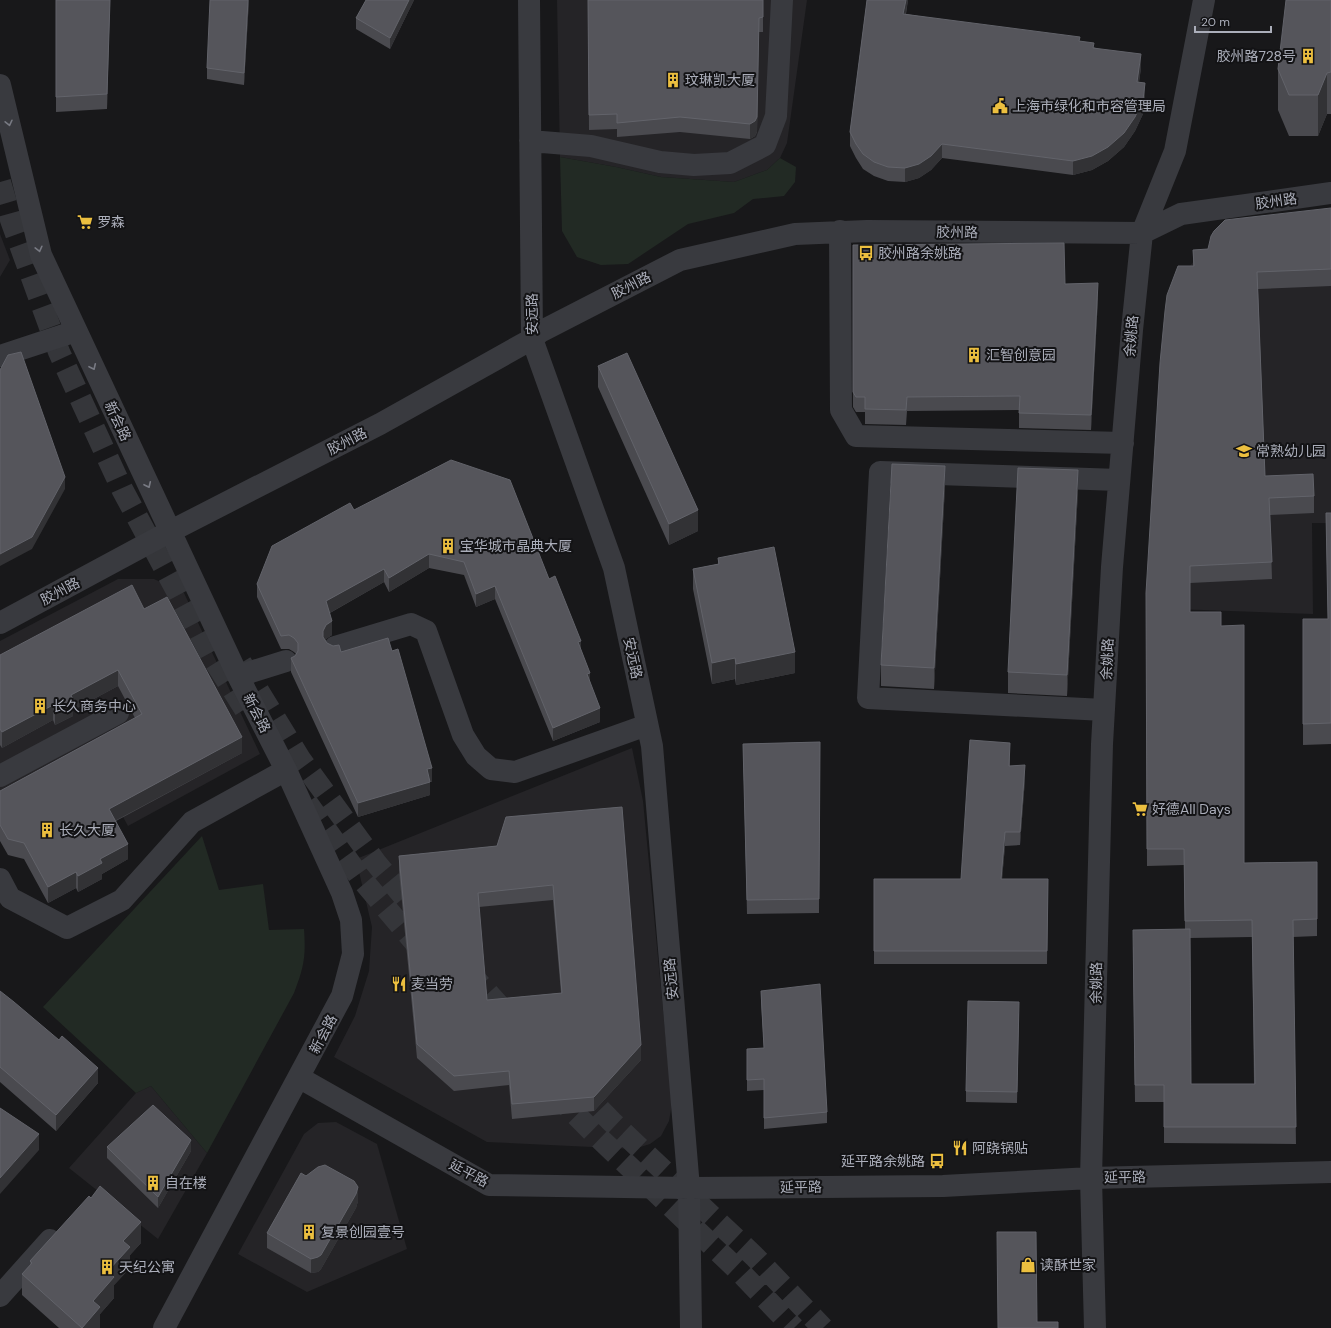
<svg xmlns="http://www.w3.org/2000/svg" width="1331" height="1328" font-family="'DM Sans','Noto Sans SC',sans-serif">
<rect width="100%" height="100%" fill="#18181a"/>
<path fill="#252427" d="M557,0H807L787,143L780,158L767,170L734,182L661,177L616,167L560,157Z
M1331,225V523H1312L1313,614L1147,608L1185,272L1194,261Z
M0,234L10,260L0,277Z
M118,579H154L184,593L260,754L128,826L88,753L0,800V641Z
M632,748L643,801L672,1104L669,1121L661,1136L650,1144L634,1149L487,1142L334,1057L355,1016L369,971L372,927L356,859Z
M151,1086L207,1153L158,1239L69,1168L136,1093Z
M336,1122L377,1144L407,1249L307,1292L238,1254L304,1134L318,1123Z"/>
<path fill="#222a24" d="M560,157L616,167L661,177L734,182L767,170L780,158L796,167L795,182L784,196L753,199L734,213L688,224L628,264L601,265L577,257L562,231Z
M202,836L219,890L263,884L269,930L304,929C306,957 304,967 294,993L207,1153L151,1086L136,1093L43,1007Z"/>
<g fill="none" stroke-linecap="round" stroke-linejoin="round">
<path stroke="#35363a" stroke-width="22" stroke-dasharray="22 11" stroke-linecap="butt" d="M0,182L11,220L59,352L122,489L214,660L248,714
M241,663L300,759L376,863L420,916
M307,803L359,876L423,952
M466,969L514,1022
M577,1086L612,1122L754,1256L823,1328
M553,1092L598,1137L739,1271L794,1328"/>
<path stroke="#393a3f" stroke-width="22" d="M529,0L532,339L614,568L652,746L689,1188L691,1328
M0,85L41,255L238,676L286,770L342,893L351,920L353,954L342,996L164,1328
M530,141L591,146L660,162L694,165L730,163L765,145L776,116L782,0
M840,231L841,410L856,436L1123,443
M0,356L76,331
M0,623L169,532L380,424L532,339L540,332L680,260L795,234L867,231L1142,233L1181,214L1331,193
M335,647L411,624L426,631L463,735L476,756L491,769L515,772L647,725
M238,676L286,661
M1104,710L868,698L880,472L1119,480
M0,776L118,713
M0,879L10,898L67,928L122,900L192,822L286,770
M300,1078L489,1185L689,1188L943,1186L1091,1178L1331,1172
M0,1296L50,1240
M1095,1328L1091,1178L1102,744L1112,567L1132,330L1142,233L1175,151L1204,0"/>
</g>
<path fill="#4a4a4f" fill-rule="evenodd" d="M56,0H110L107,109L56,112Z
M249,0L244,85L207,79V68Z
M366,0H414L390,49L356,29V18Z
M588,0H763V32H759L757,132L755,136L750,139L680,132L617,137V129L589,130Z
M867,0H908L906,14L1080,41L1141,68L1139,82L1145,97L1143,114L1135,131L1124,147L1108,161L1092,170L1073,175L942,158L931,170L919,178L905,182L888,181L874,176L863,169L856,158L850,146V132Z
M1331,0V114H1327L1318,136H1289L1278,110V69Z
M1331,208V286L1258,289L1265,476L1314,496V513L1270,515L1272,579L1190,583V612L1221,626L1244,863L1317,862V936L1293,937L1296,1144L1164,1143V1102H1135L1133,947L1185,929L1184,865L1147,866L1146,593L1193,266V250L1208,249ZM1252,937L1254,1084H1191L1190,938Z
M853,245L1098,298L1091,430L1019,428V410L907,411L906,425L865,424V412H856L853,407Z
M598,366L698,531L669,545L598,387Z
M945,487L934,689L881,686V665Z
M1078,491L1067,696L1008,693V672Z
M354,510L549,579L581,651L600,722L553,741L495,599L476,607L464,575L429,568L389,592L384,582L330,613L332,635L326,639L325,640L327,643L341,652L432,782H430V795L358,817L291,672V658L295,656L296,654L294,652L289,649H281L257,597V584Z
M1326,513H1331V744L1303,745V619H1328Z
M718,558L795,673L736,685L735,679L712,684L693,589V569L718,564Z
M144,609L242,753L116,821L128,859L102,874V879L78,892L76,888L48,903L24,859L8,855L0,841V791L135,718L118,686L73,710V716L55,725L53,720L2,748L0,745V655Z
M820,742L819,913L747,914L743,744Z
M1010,757V766L1025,779L1020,845L1005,846L1002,879H1048L1047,964H874V879H961Z
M622,807L641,1060L594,1111L512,1119L509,1085L454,1091L417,1058L399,871V856L497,846ZM553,900L561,993L487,1000L479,907Z
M0,991L98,1083L56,1131L0,1082Z
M761,991L827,1112V1123L764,1129V1090L747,1091V1049L764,1048L761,1002Z
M1019,1013L1017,1103L966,1102V1091Z
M107,1147L191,1151L158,1208L107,1158Z
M358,1201L356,1208L321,1269L318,1272L311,1273L267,1248V1233Z
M141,1243L130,1255V1268L114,1285V1298L100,1314V1328H59L22,1295V1274L30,1266V1261Z"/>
<path fill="#323235" d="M110,0L107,109V94Z
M248,0H249L244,85V73Z
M409,0H414L390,49V38Z
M906,0H908L903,28V14Z
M759,18L757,132L755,136L750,139V124Z
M1141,54V68L1137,96V82Z
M1327,73V114L1318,136V95Z
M1145,83V97L1143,114L1135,131L1124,147L1108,161L1092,170L1073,175V161Z
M942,144V158L931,170L919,178L905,182V168Z
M1098,283V298L1091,430V415Z
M945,466V487L934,689V668Z
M1078,470V491L1067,696V675Z
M65,477V489L32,549L0,566V554Z
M698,510V531L669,545V524Z
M429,554V568L389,592V578Z
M384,569V582L326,615V601Z
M495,586V599L476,607V594Z
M332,621V635L326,639L323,645V631L326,625Z
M581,641V654L578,642Z
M795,652V673L736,685V664Z
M735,658V679L712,684V663Z
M118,670V686L73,710V716L55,725V709L71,695Z
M590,673V687L587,674Z
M53,705V720L2,748V732Z
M600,708V722L553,741V728Z
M242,737V753L109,824V809Z
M1010,743V757L1009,779V766Z
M1025,765V779L1020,845V832Z
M432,768V782H430V795L358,817V803L427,769Z
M1005,832V846L1001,892V879Z
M128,844V859L102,874V879L78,892V876L100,859Z
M76,872V888L48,903V887Z
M641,1045V1060L594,1111V1097Z
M98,1068V1083L56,1131V1115Z
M39,1134V1150L0,1194V1178Z
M191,1140V1151L158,1208V1197Z
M358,1187V1201L356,1208L321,1269L318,1272L311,1273V1259Z
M141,1222V1243L130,1255V1268L114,1285V1298L100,1314V1328H82L93,1301L123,1241Z"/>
<path fill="#55555b" stroke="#62636a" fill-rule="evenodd" d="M56,0H110L107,94L56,97Z
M210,0H248L244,73L207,68Z
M366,0H409L390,38L356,18Z
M588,0H763V17L759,18L757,117L755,121L750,124L680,117L617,123V114L589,115Z
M867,0H906L903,14L1080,37L1079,41L1094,43L1093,48L1141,54L1137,82L1145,83L1143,100L1135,117L1124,133L1108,147L1092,156L1073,161L942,144L931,156L919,164L905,168L888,167L874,162L863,154L856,144L850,132Z
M1286,0H1331V72L1327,73L1318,95H1289L1278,69Z
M1331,208V269L1257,272L1265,476L1313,474L1314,496L1269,498L1272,562L1190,566V612H1221V626L1244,625V863L1317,862V919L1293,920L1296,1127H1164V1085H1135L1133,930L1190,929L1191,1084H1255L1252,920L1185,921L1184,849H1147L1146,593L1160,363L1165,311L1167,295L1178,266H1194L1193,250L1208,249L1211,236L1214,231L1225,220Z
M1064,243L1065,284L1098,283L1091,415L1019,413L1020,396L907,397L906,410L865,409V397H856L853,392V245Z
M21,352L65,477L32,537L0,554V370L8,355Z
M627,353L698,510L669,524L598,366Z
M451,460L510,480L549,579L555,576L581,641L578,642L590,673L587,674L600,708L553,728L495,586L476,594L464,562L429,554L389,578L384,569L326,601L332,621L326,625L323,631V637L327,643L333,646L339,645L341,652L388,638L392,651L398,649L432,768L427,769L430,782L358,803L291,658L295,656L298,651V643L294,638L289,635L281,636L257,584L272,546L350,503L354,510Z
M892,464L945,466L934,668L881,665Z
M1018,468L1078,470L1067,675L1008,672Z
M1326,513H1331V723L1303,724V619H1328Z
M774,547L795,652L736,664L735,658L712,663L693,569L719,564L718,558Z
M132,585L144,609L167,597L242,737L109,809L128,844L100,859L102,863L78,876L76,872L48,887L24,843L8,839L0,825V791L142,714L118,670L71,695L73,700L55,709L53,705L2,732L0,729V655Z
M970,740L1010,743L1009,766L1025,765L1020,832H1005L1001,879H1048L1047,951H874V879H961Z
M820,742L819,899L747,900L743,744Z
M622,807L641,1045L594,1097L512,1104L509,1071L454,1076L417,1044L399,856L497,846L506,817ZM553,885L562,993L487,1000L478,893Z
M820,984L827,1112L764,1118V1079L747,1080V1049L764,1048L761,991Z
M0,991L14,1002L59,1040L62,1036L98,1068L56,1115L0,1067Z
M968,1001L1019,1002L1017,1092L966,1091Z
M153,1105L191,1140L158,1197L107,1147Z
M0,1108L39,1134L0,1178Z
M325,1165L354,1181L358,1187L356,1194L321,1255L318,1257L311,1259L267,1233L301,1173L306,1176L318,1167Z
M100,1186L141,1222L123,1241L130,1247L108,1271L114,1277L93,1301L100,1307L82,1328L22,1274L32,1263L30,1261L89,1196L91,1198Z
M997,1232H1036L1037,1322H1058V1328H998Z"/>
<defs><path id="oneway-chevron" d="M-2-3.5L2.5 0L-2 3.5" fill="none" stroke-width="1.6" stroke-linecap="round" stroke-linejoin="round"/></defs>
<g stroke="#787a83">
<use href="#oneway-chevron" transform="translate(9 123) rotate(77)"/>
<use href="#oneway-chevron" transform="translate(39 249) rotate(76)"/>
<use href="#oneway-chevron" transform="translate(93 367) rotate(65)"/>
<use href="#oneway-chevron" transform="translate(148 485) rotate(65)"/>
</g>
<defs>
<symbol id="building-bare" viewBox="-9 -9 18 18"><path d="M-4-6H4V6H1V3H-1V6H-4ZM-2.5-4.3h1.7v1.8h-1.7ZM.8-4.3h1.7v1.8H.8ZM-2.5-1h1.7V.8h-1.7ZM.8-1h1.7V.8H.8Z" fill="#ecbf3f" stroke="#131315" stroke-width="2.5" paint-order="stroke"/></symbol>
<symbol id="civic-bare" viewBox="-9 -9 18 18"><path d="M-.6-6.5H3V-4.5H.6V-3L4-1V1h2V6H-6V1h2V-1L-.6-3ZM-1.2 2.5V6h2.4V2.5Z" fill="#ecbf3f" stroke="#131315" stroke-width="2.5" paint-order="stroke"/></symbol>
<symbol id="supermarket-bare" viewBox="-9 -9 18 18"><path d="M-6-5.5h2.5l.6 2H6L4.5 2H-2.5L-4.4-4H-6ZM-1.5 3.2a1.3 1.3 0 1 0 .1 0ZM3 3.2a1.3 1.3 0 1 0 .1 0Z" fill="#ecbf3f" stroke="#131315" stroke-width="2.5" paint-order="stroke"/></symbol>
<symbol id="bus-bare" viewBox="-9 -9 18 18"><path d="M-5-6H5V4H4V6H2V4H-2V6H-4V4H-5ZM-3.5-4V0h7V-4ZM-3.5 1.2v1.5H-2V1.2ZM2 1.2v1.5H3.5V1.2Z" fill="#ecbf3f" stroke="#131315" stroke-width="2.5" paint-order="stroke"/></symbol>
<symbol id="school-bare" viewBox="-9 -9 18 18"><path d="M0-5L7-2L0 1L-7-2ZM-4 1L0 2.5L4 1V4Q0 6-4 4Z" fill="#ecbf3f" stroke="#131315" stroke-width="2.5" paint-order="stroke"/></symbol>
<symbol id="restaurant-bare" viewBox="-9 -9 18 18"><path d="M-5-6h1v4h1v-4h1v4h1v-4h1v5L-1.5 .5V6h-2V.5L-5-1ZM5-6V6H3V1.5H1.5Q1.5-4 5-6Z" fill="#ecbf3f" stroke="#131315" stroke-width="2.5" paint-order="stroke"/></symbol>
<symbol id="shop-bare" viewBox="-9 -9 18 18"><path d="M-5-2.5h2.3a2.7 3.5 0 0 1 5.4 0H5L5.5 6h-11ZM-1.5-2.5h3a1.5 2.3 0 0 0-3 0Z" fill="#ecbf3f" stroke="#131315" stroke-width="2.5" paint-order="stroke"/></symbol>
</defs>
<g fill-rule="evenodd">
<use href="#building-bare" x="1297" y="45" width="22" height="22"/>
<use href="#building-bare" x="662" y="69" width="22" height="22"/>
<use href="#civic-bare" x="989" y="95" width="22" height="22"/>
<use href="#supermarket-bare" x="74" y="211" width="22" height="22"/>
<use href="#bus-bare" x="855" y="242" width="22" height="22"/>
<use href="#building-bare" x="963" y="344" width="22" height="22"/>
<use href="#school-bare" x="1233" y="440" width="22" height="22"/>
<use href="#building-bare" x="437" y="535" width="22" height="22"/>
<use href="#building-bare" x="29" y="695" width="22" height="22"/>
<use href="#supermarket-bare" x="1129" y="798" width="22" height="22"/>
<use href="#building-bare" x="36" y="819" width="22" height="22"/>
<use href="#restaurant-bare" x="388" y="973" width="22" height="22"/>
<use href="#restaurant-bare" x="949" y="1137" width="22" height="22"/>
<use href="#bus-bare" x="926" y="1150" width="22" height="22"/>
<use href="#building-bare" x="142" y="1172" width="22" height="22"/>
<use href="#building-bare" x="298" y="1221" width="22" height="22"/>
<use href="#shop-bare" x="1017" y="1254" width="22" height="22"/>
<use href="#building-bare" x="96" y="1256" width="22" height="22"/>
</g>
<g text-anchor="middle" stroke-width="4" stroke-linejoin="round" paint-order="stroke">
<g font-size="14" fill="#abaeba" stroke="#131315" text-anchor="start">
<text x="1296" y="61" text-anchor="end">胶州路728号</text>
<text x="685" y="85">玟琳凯大厦</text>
<text x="1012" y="111">上海市绿化和市容管理局</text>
<text x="97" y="227">罗森</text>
<text x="878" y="258">胶州路余姚路</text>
<text x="986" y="360">汇智创意园</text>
<text x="1256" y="456">常熟幼儿园</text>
<text x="460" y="551">宝华城市晶典大厦</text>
<text x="52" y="711">长久商务中心</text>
<text x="1152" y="814">好德All Days</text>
<text x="59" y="835">长久大厦</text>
<text x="411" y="989">麦当劳</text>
<text x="972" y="1153">阿跷锅贴</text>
<text x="925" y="1166" text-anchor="end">延平路余姚路</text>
<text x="165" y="1188">自在楼</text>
<text x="321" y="1237">复景创园壹号</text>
<text x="1040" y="1270">读酥世家</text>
<text x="119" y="1272">天纪公寓</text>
</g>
<g font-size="14" fill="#abaeba" stroke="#131315">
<text transform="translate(1276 201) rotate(-8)" y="5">胶州路</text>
<text transform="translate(957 232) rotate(1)" y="5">胶州路</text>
<text transform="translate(631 285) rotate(-27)" y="5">胶州路</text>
<text transform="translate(532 314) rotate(-91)" y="5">安远路</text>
<text transform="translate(1131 336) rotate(-85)" y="5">余姚路</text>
<text transform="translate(118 421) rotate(65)" y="5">新会路</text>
<text transform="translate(347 441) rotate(-27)" y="5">胶州路</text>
<text transform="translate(60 591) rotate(-28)" y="5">胶州路</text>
<text transform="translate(633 658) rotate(78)" y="5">安远路</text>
<text transform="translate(1107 659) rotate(-87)" y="5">余姚路</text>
<text transform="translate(257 713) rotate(63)" y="5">新会路</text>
<text transform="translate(671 979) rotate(-95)" y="5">安远路</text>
<text transform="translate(1096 983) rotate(-89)" y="5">余姚路</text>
<text transform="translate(323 1034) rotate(-62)" y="5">新会路</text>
<text transform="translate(469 1173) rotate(28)" y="5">延平路</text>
<text transform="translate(1125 1177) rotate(-1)" y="5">延平路</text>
<text transform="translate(801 1187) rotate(-1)" y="5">延平路</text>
</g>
</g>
<path d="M1195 26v6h76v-6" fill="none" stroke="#abaeba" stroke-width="2"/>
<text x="1201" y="26" font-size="12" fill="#abaeba" stroke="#131315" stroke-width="3" paint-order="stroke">20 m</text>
</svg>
